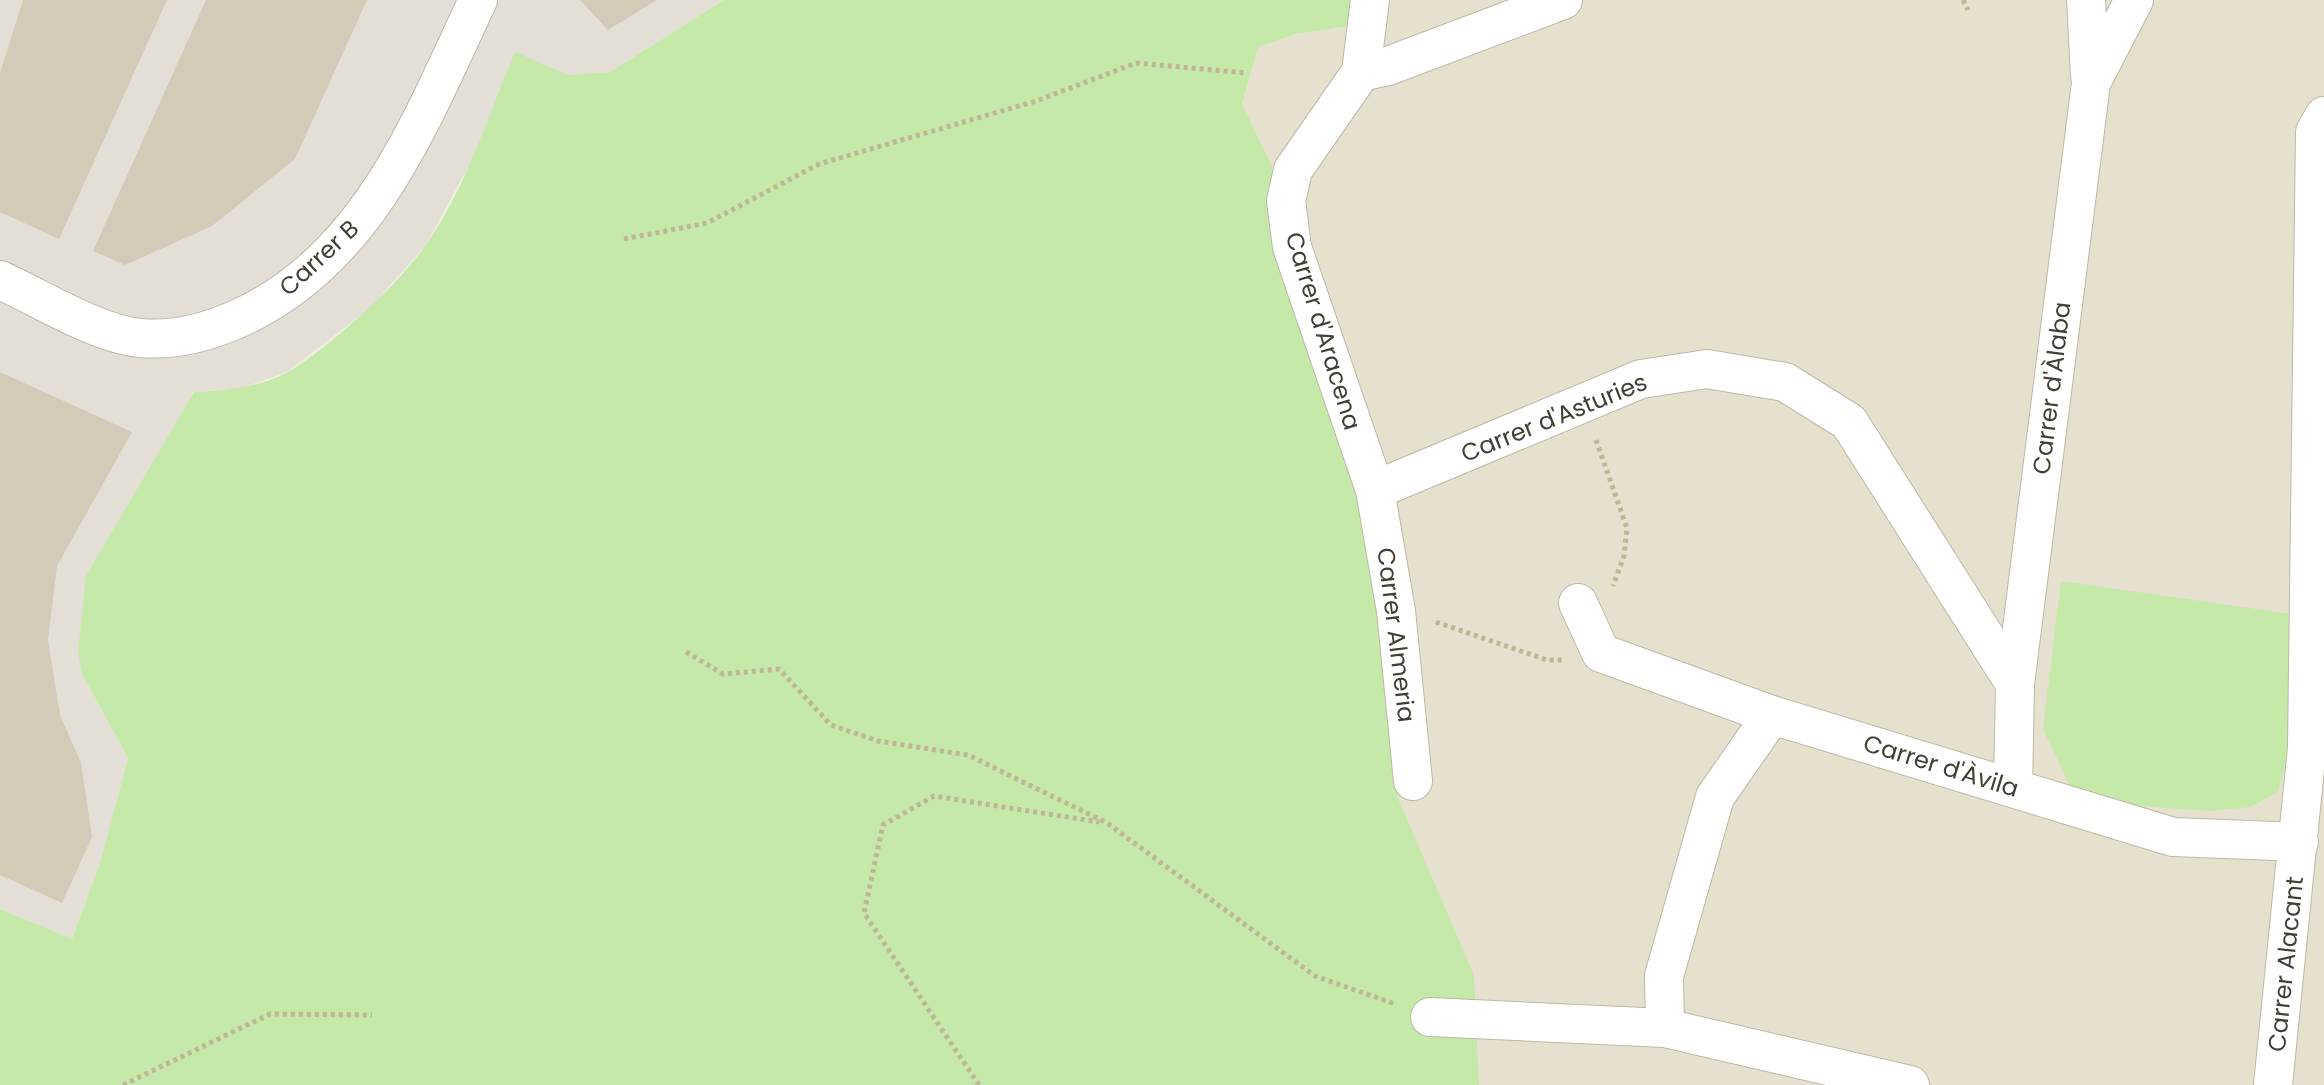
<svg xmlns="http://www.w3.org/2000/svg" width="2324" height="1085" font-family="Poppins,sans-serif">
<rect width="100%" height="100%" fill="#f2eee2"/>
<path fill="#e6e1cf" d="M1353,0H2324V1085H1479L1473,975L1398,798L1361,482L1242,104L1258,47L1296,34L1350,26Z"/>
<path fill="#e3dfd7" d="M0,0H724L610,72L568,75L463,176L426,245L370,308L287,372L242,388L193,392L82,674L128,758L100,863L72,939L0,909Z"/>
<path fill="#c5e9a8" d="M724,0H1353L1350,26L1296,34L1258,47L1242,104L1274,171L1361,482L1398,798L1474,975L1479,1085H0V909L72,939L100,863L128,758L82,674L78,652L86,576L194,392C225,390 259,388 288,372C330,347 398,285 426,245C466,188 488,116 515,52L568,75L610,72Z
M2061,581L2291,614L2288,758L2278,791L2251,807L2209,811L2138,806L2081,795L2068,782L2043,729Z"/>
<path fill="#d3cbb7" d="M23,0H167L59,239L0,212V73Z
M206,0H367L295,159L212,226L125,265L93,251Z
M580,0H657L608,30Z
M0,372L132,432L57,566L48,640L60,715L81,763L92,837L62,903L0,875Z"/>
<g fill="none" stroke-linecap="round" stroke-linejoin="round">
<defs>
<path id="minor" d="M1370,0L1361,72L1293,170L1286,201L1292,247L1375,490L1396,611L1413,781
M2086,0L2090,76
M1361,72L1388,66L1563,0
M0,280C40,298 97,334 140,338C173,341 205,333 235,320C368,262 420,123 478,0
M1375,490L1641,379L1707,369L1785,382L1849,422L2015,684
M1578,603L1601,653L1772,715L2173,837L2299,842
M2013,788L2015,684L2091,83L2134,0
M1430,1017L1665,1028L1910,1085
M1665,1028L1664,976L1715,797L1772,715
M2273,1085L2307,748L2315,132L2324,116"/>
</defs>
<use href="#minor" stroke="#bdb7a4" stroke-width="40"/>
<path stroke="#c0b595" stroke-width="5" stroke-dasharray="4 4" stroke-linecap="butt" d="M1963,0L1968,10
M624,239L707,223L819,164L1036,101L1136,63L1247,73
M1596,440L1627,528L1624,556L1613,586
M1436,622L1547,660H1563
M686,652L723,674L779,669L831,725L878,741L968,755L1107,823L1315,976L1395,1004
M123,1085L270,1014L372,1015
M979,1085L864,913L883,825L934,796L1099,822"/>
<use href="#minor" stroke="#fff" stroke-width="38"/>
</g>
<g text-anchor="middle" stroke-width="8" stroke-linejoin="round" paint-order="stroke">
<g font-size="24" fill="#433e32" stroke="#fff">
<text transform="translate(319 258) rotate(-43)" y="8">Carrer B</text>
<text transform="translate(1323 331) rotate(73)" y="8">Carrer d'Aracena</text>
<text transform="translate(2052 388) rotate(-83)" y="8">Carrer d'Àlaba</text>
<text transform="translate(1554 418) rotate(-22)" y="8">Carrer d'Asturies</text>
<text transform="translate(1396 635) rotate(83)" y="8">Carrer Almeria</text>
<text transform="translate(1941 766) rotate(17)" y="8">Carrer d'Àvila</text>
<text transform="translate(2286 964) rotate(-84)" y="8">Carrer Alacant</text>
</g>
</g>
</svg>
